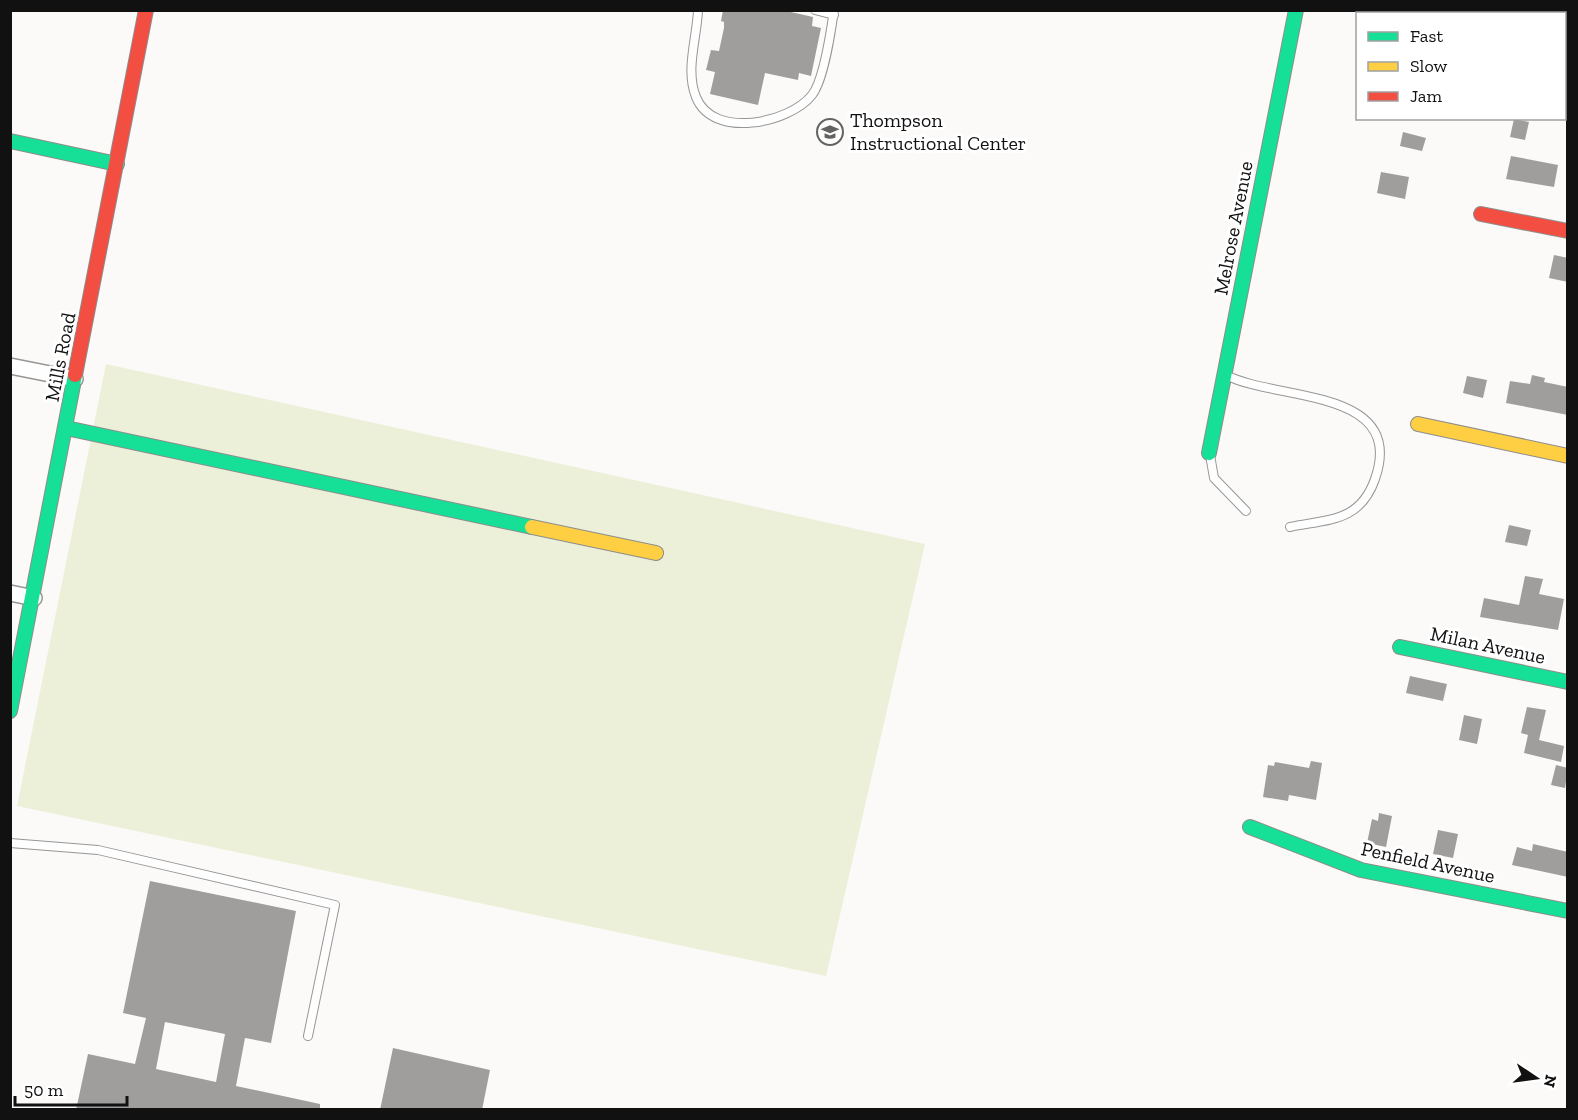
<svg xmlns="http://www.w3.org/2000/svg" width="1578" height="1120" font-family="'Zilla Slab',serif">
<rect width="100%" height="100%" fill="#fcfaf8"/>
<path fill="#ecf0d9" d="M106,364L925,544L826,976L17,806Z"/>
<path fill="#a09e9d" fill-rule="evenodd" d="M723,10H782L813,17L812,26L821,28L811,76L799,73L798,80L765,73L758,105L710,94L715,72L706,70L711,50L719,51L724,28V22L721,21Z
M1514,119L1529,122L1525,140L1510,137Z
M1403,132L1426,138L1422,151L1400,146Z
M1511,156L1558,165L1554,187L1506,179Z
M1381,172L1409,177L1405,199L1377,193Z
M1554,255L1568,258V282L1549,278Z
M1532,375L1545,378L1544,382L1568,387V415L1506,403L1510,381L1530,384Z
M1467,376L1487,380L1483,398L1463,393Z
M1509,525L1531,530L1527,546L1505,542Z
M1525,576L1543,579L1539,594L1564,599L1558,630L1480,617L1484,598L1519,605Z
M1410,676L1447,684L1443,701L1406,693Z
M1527,707L1546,710L1539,740L1564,746L1561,762L1524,753L1528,735L1521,733Z
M1464,715L1482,719L1477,744L1459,740Z
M1311,761L1322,763L1316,800L1289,795L1288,801L1263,797L1268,765L1274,766L1275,762L1309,768Z
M1556,765L1568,768L1565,788L1551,785Z
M1379,813L1392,816L1386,847L1367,843L1372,819L1378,821Z
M1438,830L1458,834L1453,858L1433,854Z
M1533,844L1568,852V877L1512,865L1517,847L1532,851Z
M150,881L296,911L271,1043L245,1038L236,1086L320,1104V1110H76L88,1054L135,1064L146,1018L123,1013ZM165,1022L225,1034L216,1082L156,1069Z
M393,1048L490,1070L482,1110H380Z"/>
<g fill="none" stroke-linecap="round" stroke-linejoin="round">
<defs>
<path id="lane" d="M698,10C697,38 685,70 696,97C713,140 790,123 812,95C824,80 831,31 834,10
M815,10L834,15
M1226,375C1275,401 1407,387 1375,479C1360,522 1329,519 1290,527
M1210,455L1214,478L1246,511
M10,843L98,850L335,905L308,1036"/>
<path id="street" d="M10,366L75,379
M10,593L34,598"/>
<path id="fast" d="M10,141L117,164
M66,428L532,527
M1209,453L1296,10
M1400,647L1568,682
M10,711L75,375
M1250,827L1361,870L1568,911"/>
<path id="slow" d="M1418,424L1568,456
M532,527L656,553"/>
<path id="jam" d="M1481,214L1568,231
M75,375L146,10"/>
</defs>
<use href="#lane" stroke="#979695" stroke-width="10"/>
<use href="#street" stroke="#979695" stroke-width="18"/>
<use href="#fast" stroke="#8d8d8c" stroke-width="16"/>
<use href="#slow" stroke="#8d8d8c" stroke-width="16"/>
<use href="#jam" stroke="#8d8d8c" stroke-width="16"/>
<use href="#lane" stroke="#fffefe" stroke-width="8"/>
<use href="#street" stroke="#fffefe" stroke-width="15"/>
<use href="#fast" stroke="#16e098" stroke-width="14"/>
<use href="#slow" stroke="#ffcf43" stroke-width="14"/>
<use href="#jam" stroke="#f24e42" stroke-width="14"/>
</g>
<defs>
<symbol id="school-ring" viewBox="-11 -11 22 22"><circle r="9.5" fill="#fff" stroke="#636362" stroke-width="1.5"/><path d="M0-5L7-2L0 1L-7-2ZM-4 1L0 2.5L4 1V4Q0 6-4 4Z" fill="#636362"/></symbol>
</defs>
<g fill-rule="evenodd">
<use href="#school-ring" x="815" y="117" width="30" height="30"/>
</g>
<g text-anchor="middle" stroke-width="6" stroke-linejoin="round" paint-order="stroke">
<g font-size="20" fill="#111" stroke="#fff" text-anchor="start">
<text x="850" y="127">Thompson<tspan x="850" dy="23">Instructional Center</tspan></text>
</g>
<g font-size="20" fill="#111" stroke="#fff">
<text transform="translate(1233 228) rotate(-79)" y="7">Melrose Avenue</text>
<text transform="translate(60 357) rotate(-79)" y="7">Mills Road</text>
<text transform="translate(1488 645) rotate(12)" y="7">Milan Avenue</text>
<text transform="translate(1428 862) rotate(12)" y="7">Penfield Avenue</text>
</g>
</g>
<rect width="1578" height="1120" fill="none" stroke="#111111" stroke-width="24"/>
<rect x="1356" y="12" width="210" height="108" fill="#ffffff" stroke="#a0a0a0" stroke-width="1.5"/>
<rect x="1368" y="32" width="30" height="9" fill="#16e098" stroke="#a0a0a0" stroke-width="1.5"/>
<text x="1410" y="42" font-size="18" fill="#111111">Fast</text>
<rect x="1368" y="62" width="30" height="9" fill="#ffcf43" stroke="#a0a0a0" stroke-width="1.5"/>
<text x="1410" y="72" font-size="18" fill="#111111">Slow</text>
<rect x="1368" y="92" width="30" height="9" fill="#f24e42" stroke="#a0a0a0" stroke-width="1.5"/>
<text x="1410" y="102" font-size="18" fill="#111111">Jam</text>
<g transform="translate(1536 1078) rotate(103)" stroke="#ffffff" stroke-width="4.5" paint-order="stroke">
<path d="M0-4.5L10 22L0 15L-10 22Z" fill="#111111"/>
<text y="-9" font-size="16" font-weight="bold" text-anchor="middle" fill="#111111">N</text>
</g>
<path d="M15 1096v9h112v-9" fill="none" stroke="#111111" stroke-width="3"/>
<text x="24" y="1096" font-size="18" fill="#111111" stroke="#ffffff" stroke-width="4.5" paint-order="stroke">50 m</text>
</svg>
